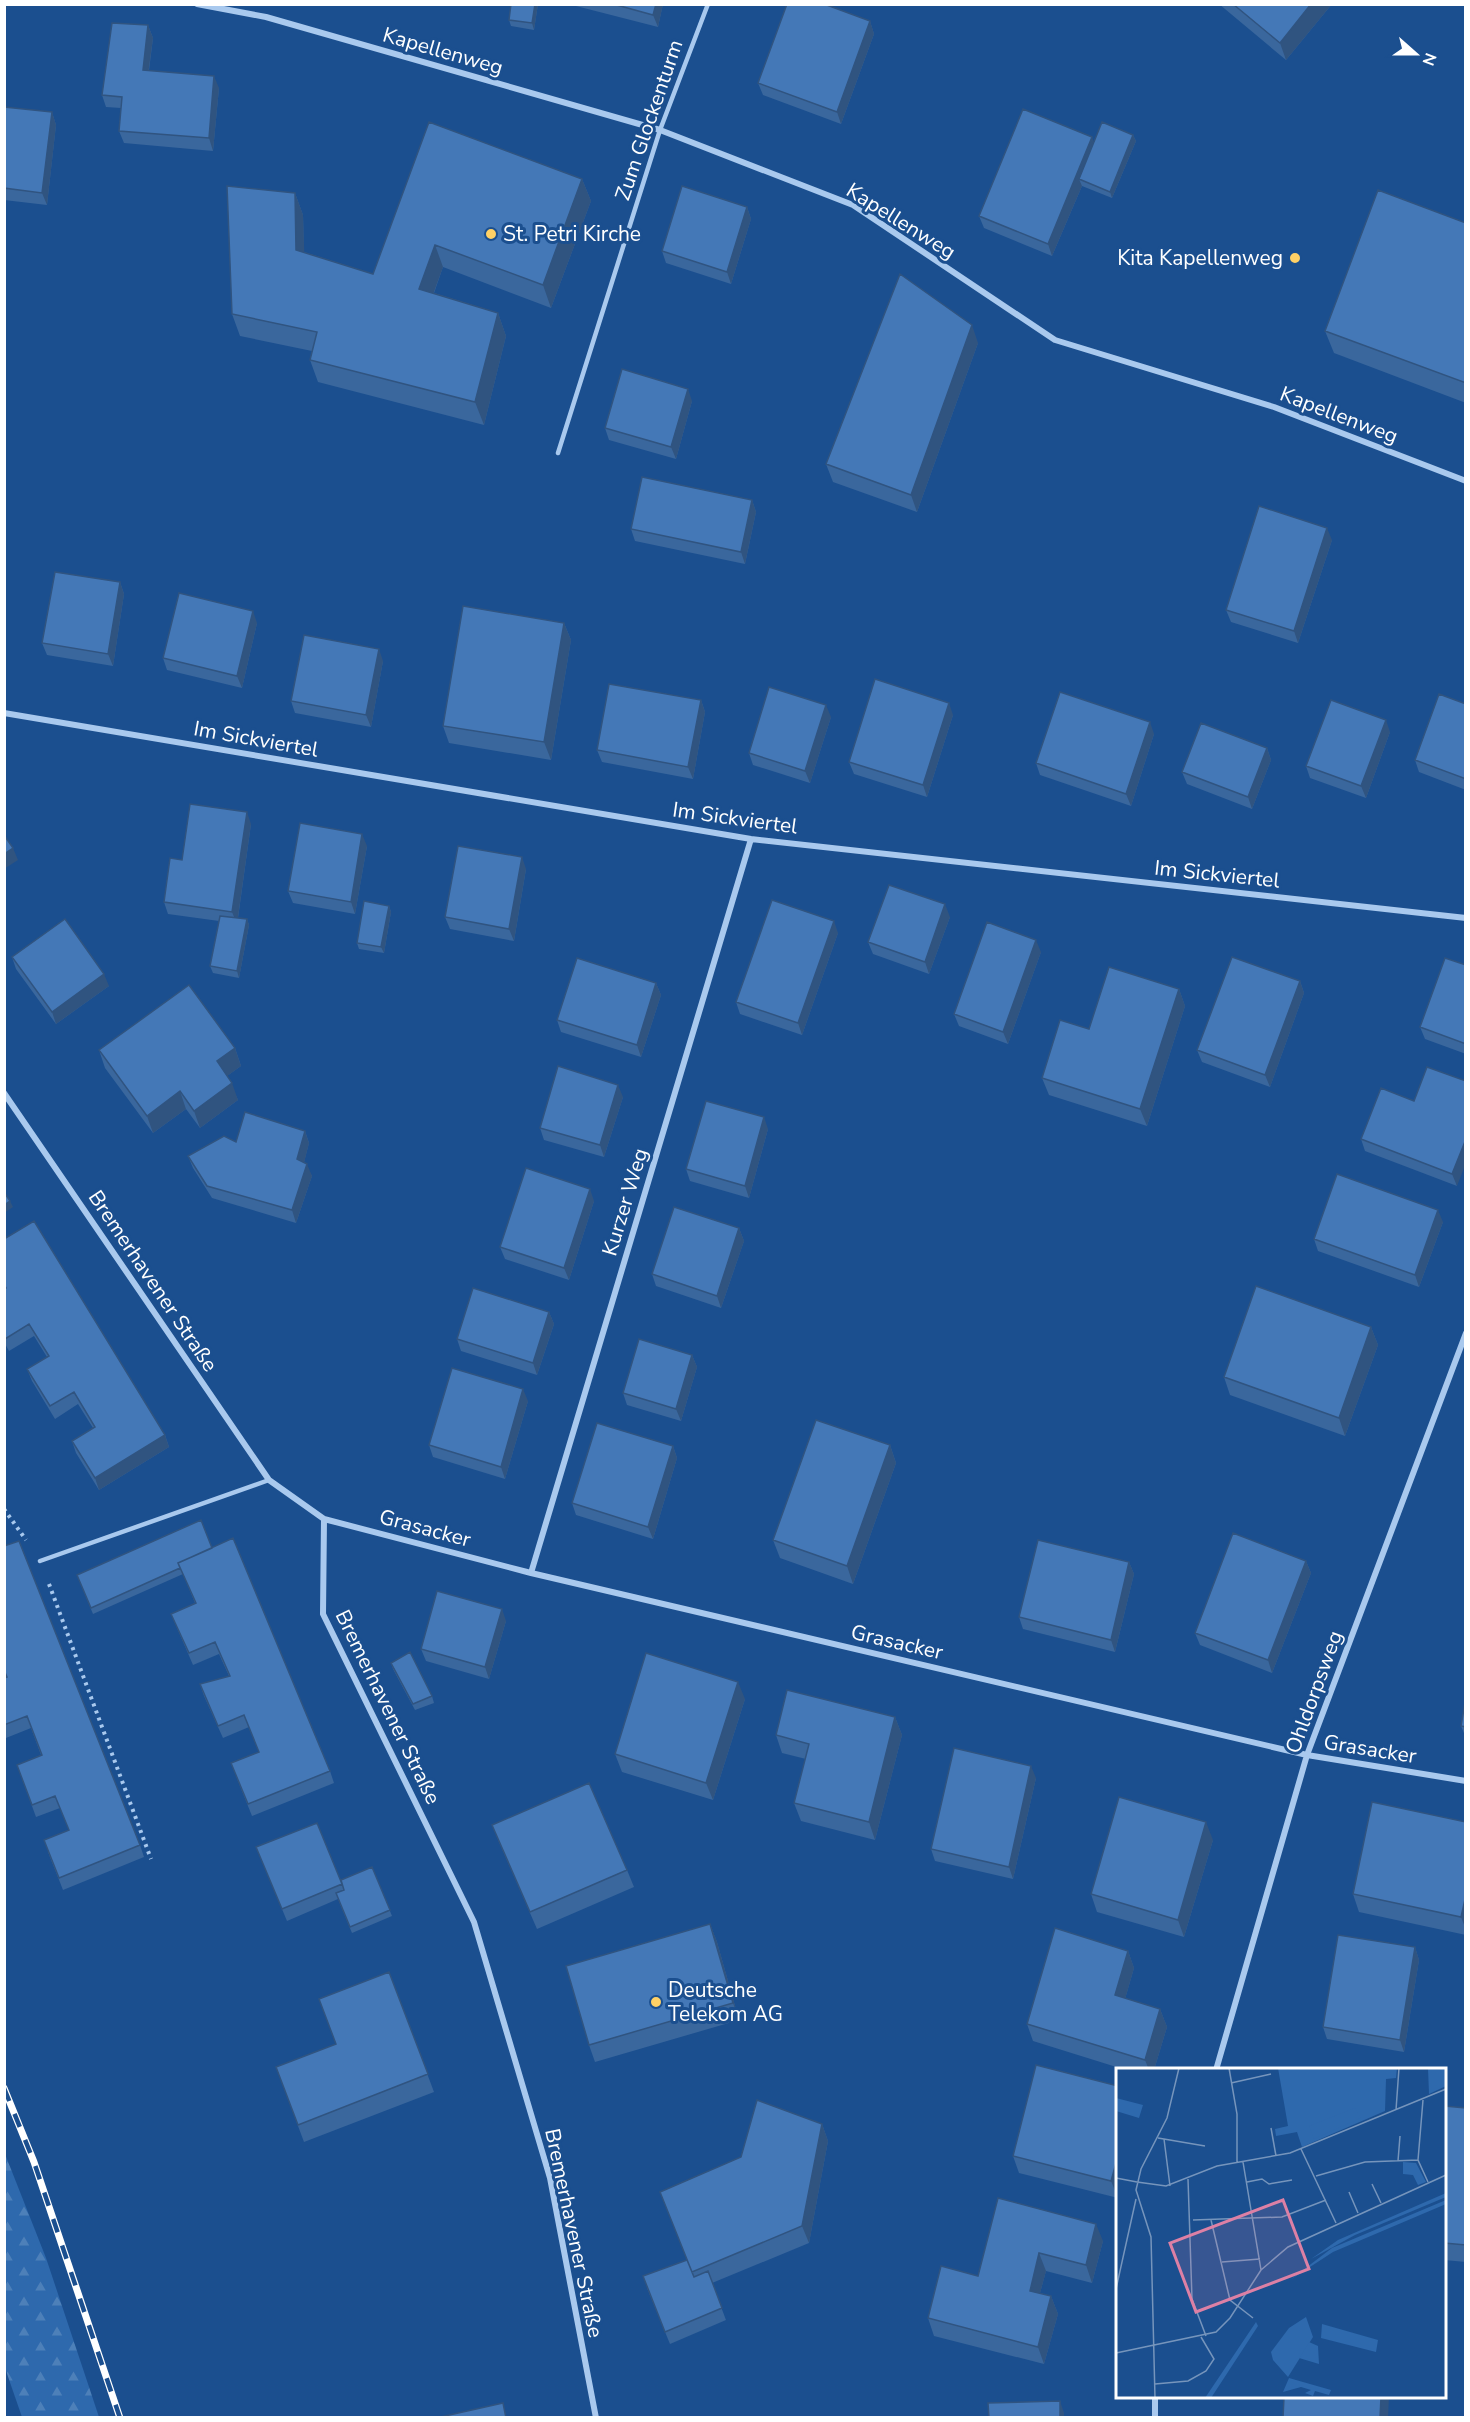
<svg xmlns="http://www.w3.org/2000/svg" width="1470" height="2422" font-family="'Nunito Sans',sans-serif">
<defs>
<pattern id="forest-firs" width="22" height="20" patternUnits="userSpaceOnUse" patternTransform="scale(1.5)"><rect width="22" height="20" fill="#2e69ad"/><path d="M5 1l3.5 6h-7zM16 11l3.5 6h-7z" fill="#4d80b9"/></pattern>
</defs>
<rect width="100%" height="100%" fill="#1b4f8f"/>
<path fill="url(#forest-firs)" d="M5,2154L46,2258L99,2417H22L5,2368Z"/>
<g fill="none" stroke-linecap="round" stroke-linejoin="round">
<path stroke="#a9c9ee" stroke-width="4" stroke-dasharray="3 4.5" stroke-linecap="butt" d="M4,1509L26,1540
M49,1584L151,1859"/>
<path stroke="#a9c9ee" stroke-width="4.5" d="M558,453L660,130L708,4
M40,1561L269,1480"/>
<path stroke="#a9c9ee" stroke-width="6" d="M197,4L266,17L660,130L853,205L1055,340L1274,407L1466,481
M4,713L751,839L1466,918
M4,1093L269,1480L324,1519L531,1573L1307,1755L1466,1781
M324,1519L323,1614L474,1922L550,2178L596,2418
M531,1573L751,839
M1216,2070L1307,1755L1466,1333
M1155,2396V2418"/>
<defs>
<path id="rail" d="M4,2088L34,2162L120,2418"/>
</defs>
<use href="#rail" stroke="#fff" stroke-width="7"/>
<use href="#rail" stroke="#1b4f8f" stroke-width="4.5" stroke-dasharray="14" stroke-linecap="butt"/>
</g>
<path fill="#3a679d" d="M511,4H538L534,30L511,26L509,20Z
M575,4H663L658,27L576,6Z
M1219,4H1332L1286,60Z
M870,21L874,34L841,124L763,95L758,83Z
M148,25L153,38L149,70L219,88L213,151L124,143L119,131L121,108L106,107L102,95Z
M4,107L52,112L56,125L47,205L4,200Z
M1133,135L1136,141L1112,198L1082,186L1052,256L984,228L979,216L1094,142Z
M582,179L591,201L551,308L443,267L434,293L498,313L506,336L484,425L318,382L310,360L312,351L240,336L232,314L295,193L303,215L304,252L373,274Z
M747,207L751,219L731,284L666,263L662,251Z
M1466,223V403L1334,353L1325,331Z
M978,343L917,512L833,482L826,464Z
M692,401L676,459L609,440L605,428Z
M752,500L756,512L745,564L635,541L631,529Z
M1332,540L1298,643L1231,622L1226,610Z
M120,582L124,594L113,666L47,655L42,643Z
M257,623L242,688L167,670L163,658Z
M564,623L571,640L551,760L449,743L443,726Z
M383,661L371,727L295,713L291,701Z
M701,700L705,712L693,779L602,762L597,750Z
M1466,704V790L1419,772L1415,760Z
M953,715L927,797L854,774L849,762Z
M831,717L810,783L753,765L749,753Z
M1390,732L1366,798L1310,778L1306,766Z
M1154,734L1131,806L1040,775L1036,763Z
M1267,748L1271,760L1252,809L1187,784L1182,772Z
M251,824L238,918L247,919L249,925L239,978L213,973L210,966L219,921L168,914L164,902L182,860Z
M367,846L355,914L293,903L288,891Z
M526,869L514,941L450,929L445,917Z
M389,906L391,912L384,953L359,949L357,943Z
M950,917L929,974L873,954L868,942Z
M838,933L802,1035L740,1014L736,1002Z
M1041,952L1008,1044L959,1026L954,1014Z
M12,957L109,986L56,1024L16,969Z
M1466,965V1054L1425,1039L1420,1027Z
M1300,981L1304,993L1270,1087L1202,1062L1197,1050Z
M656,983L661,995L641,1057L561,1032L557,1020Z
M1179,989L1185,1006L1147,1126L1049,1095L1042,1078Z
M235,1048L241,1066L227,1076L238,1100L200,1128L186,1109L153,1133L105,1068L99,1050Z
M1427,1067L1457,1186L1365,1151L1361,1139L1414,1101Z
M623,1097L604,1157L544,1140L540,1128Z
M768,1129L749,1198L690,1181L686,1169Z
M305,1131L309,1143L304,1162L312,1176L296,1223L212,1198L193,1168L188,1156L236,1142Z
M594,1201L569,1280L505,1259L500,1247Z
M1443,1222L1419,1287L1318,1251L1314,1239Z
M739,1228L744,1241L721,1308L656,1286L652,1274Z
M4,1239L165,1435L169,1447L99,1490L76,1453L72,1441L93,1428L78,1404L55,1419L32,1381L27,1369L47,1357L34,1336L9,1351L4,1342Z
M549,1312L554,1324L537,1375L461,1351L457,1339Z
M1371,1327L1378,1345L1345,1436L1230,1395L1224,1377Z
M692,1355L697,1367L681,1421L627,1405L623,1393Z
M528,1401L505,1479L433,1457L429,1445Z
M890,1445L896,1463L853,1584L780,1558L773,1540Z
M673,1446L677,1458L653,1539L576,1515L572,1503Z
M4,1546L140,1845L144,1857L63,1890L48,1852L69,1830L60,1808L36,1817L17,1765L41,1755L31,1728L6,1738L4,1735V1678L7,1677L4,1671Z
M212,1548L330,1771L334,1783L252,1816L236,1776L259,1752L249,1727L223,1738L204,1696L200,1684L229,1676L219,1654L193,1665L171,1614L195,1603L183,1574L93,1614L77,1575Z
M1306,1561L1311,1573L1272,1673L1200,1645L1195,1633Z
M1129,1562L1134,1574L1115,1652L1023,1629L1019,1617Z
M506,1621L489,1679L426,1661L421,1649Z
M391,1663L432,1696L434,1703L415,1710L393,1669Z
M1466,1697V1738L1461,1726Z
M745,1699L713,1800L622,1772L615,1754Z
M895,1717L902,1735L875,1840L801,1821L794,1803L806,1759L782,1753L776,1735Z
M1036,1778L1013,1879L935,1861L931,1849Z
M1466,1822V1935L1359,1912L1353,1894Z
M492,1825L627,1870L634,1887L537,1929L499,1842Z
M1213,1840L1184,1937L1097,1912L1091,1894Z
M256,1847L341,1880L372,1867L392,1916L352,1933L338,1899L287,1921Z
M710,1924L717,1942L739,2020L595,2062L589,2045Z
M1415,1947L1419,1960L1404,2052L1327,2039L1323,2027Z
M1128,1951L1134,1968L1125,1999L1160,2009L1167,2027L1154,2070H1126L1033,2041L1027,2024Z
M389,1972L434,2092L304,2142L276,2067L336,2044Z
M1118,2086V2198L1019,2173L1013,2156Z
M1444,2106L1466,2108V2262L1444,2260Z
M822,2124L828,2141L809,2243L712,2283L726,2320L670,2344L647,2288L687,2260Z
M998,2198L1103,2241L1092,2283L1046,2271L1040,2293L1051,2296L1058,2314L1044,2364L934,2336L928,2318L978,2276Z"/>
<path fill="#305480" d="M535,4H538L534,30L532,23Z
M656,4H663L658,27L653,15Z
M1311,4H1332L1286,60L1280,43Z
M870,21L874,34L841,124L837,112Z
M148,25L153,38L147,82L143,70Z
M214,76L219,88L213,151L209,138Z
M52,112L56,125L47,205L42,193Z
M1133,135L1136,141L1112,198L1110,192Z
M1092,137L1097,149L1079,179L1082,186L1052,256L1048,244Z
M582,179L591,201L551,308L543,285Z
M295,193L303,215L305,272L296,250Z
M747,207L751,219L731,284L727,272Z
M435,245L443,267L427,311L419,289Z
M498,313L506,336L484,425L475,402Z
M972,325L978,343L917,512L911,495Z
M688,389L692,401L676,459L671,447Z
M752,500L756,512L745,564L741,552Z
M1327,528L1332,540L1298,643L1294,631Z
M120,582L124,594L113,666L108,654Z
M253,611L257,623L242,688L237,676Z
M564,623L571,640L551,760L544,742Z
M379,649L383,661L371,727L366,715Z
M701,700L705,712L693,779L688,767Z
M949,703L953,715L927,797L923,785Z
M826,705L831,717L810,783L805,771Z
M1386,720L1390,732L1366,798L1361,786Z
M1150,722L1154,734L1131,806L1126,794Z
M1267,748L1271,760L1252,809L1248,797Z
M247,812L251,824L237,924L232,912Z
M362,834L367,846L355,914L351,902Z
M13,848L18,860L4,869V854Z
M522,857L526,869L514,941L509,929Z
M945,904L950,917L929,974L925,962Z
M389,906L391,912L384,953L381,947Z
M247,919L249,925L239,978L237,971Z
M834,921L838,933L802,1035L798,1023Z
M1036,940L1041,952L1008,1044L1003,1032Z
M104,974L109,986L56,1024L52,1012Z
M1300,981L1304,993L1270,1087L1265,1075Z
M656,983L661,995L641,1057L637,1045Z
M1179,989L1185,1006L1147,1126L1140,1109Z
M235,1048L241,1066L223,1079L217,1061Z
M232,1083L238,1100L200,1128L194,1111Z
M618,1085L623,1097L604,1157L600,1145Z
M180,1091L186,1109L153,1133L147,1116Z
M764,1117L768,1129L749,1198L745,1186Z
M305,1131L309,1143L302,1171L297,1159Z
M1466,1139V1163L1457,1186L1452,1174Z
M307,1164L312,1176L296,1223L292,1210Z
M590,1189L594,1201L569,1280L564,1268Z
M10,1201L13,1207L4,1213V1205Z
M1438,1210L1443,1222L1419,1287L1415,1275Z
M739,1228L744,1241L721,1308L717,1296Z
M549,1312L554,1324L537,1375L533,1363Z
M1371,1327L1378,1345L1345,1436L1339,1418Z
M692,1355L697,1367L681,1421L676,1409Z
M523,1389L528,1401L505,1479L501,1467Z
M165,1435L169,1447L99,1490L95,1478Z
M890,1445L896,1463L853,1584L847,1566Z
M673,1446L677,1458L653,1539L648,1527Z
M1306,1561L1311,1573L1272,1673L1268,1660Z
M1129,1562L1134,1574L1115,1652L1111,1640Z
M502,1609L506,1621L489,1679L485,1667Z
M738,1682L745,1699L713,1800L706,1783Z
M895,1717L902,1735L875,1840L869,1822Z
M1031,1766L1036,1778L1013,1879L1009,1867Z
M1206,1822L1213,1840L1184,1937L1178,1920Z
M1466,1895V1930L1461,1917Z
M710,1924L717,1942L739,2020L733,2003Z
M1415,1947L1419,1960L1404,2052L1400,2040Z
M1128,1951L1134,1968L1121,2013L1115,1995Z
M1160,2009L1167,2027L1154,2070H1149L1145,2060Z
M822,2124L828,2141L809,2243L802,2226Z
M1118,2156V2198L1111,2181Z
M1096,2224L1103,2241L1092,2283L1086,2265Z
M1039,2253L1046,2271L1036,2308L1030,2291Z
M1051,2296L1058,2314L1044,2364L1038,2347Z
M1381,2397H1389L1388,2418H1380Z
M1060,2401L1064,2413V2418H1060Z"/>
<path fill="#4478b7" stroke="#305480" stroke-width="1.5" d="M511,4H535L532,23L509,20Z
M613,4H656L653,15Z
M787,4H824L870,21L837,112L758,83Z
M1233,4H1311L1280,43Z
M112,23L148,25L143,70L214,76L209,138L119,131L122,97L102,95Z
M4,107L52,112L42,193L4,188Z
M1023,109L1092,137L1048,244L979,216Z
M429,122L582,179L543,285L435,245L419,289L498,313L475,402L310,360L317,332L232,314L227,186L295,193L296,250L373,274Z
M1102,122L1133,135L1110,192L1079,179Z
M682,186L747,207L727,272L662,251Z
M1378,190L1466,223V383L1325,331Z
M900,274L972,325L911,495L826,464Z
M622,369L688,389L671,447L605,428Z
M642,477L752,500L741,552L631,529Z
M1259,506L1327,528L1294,631L1226,610Z
M55,572L120,582L108,654L42,643Z
M179,593L253,611L237,676L163,658Z
M463,606L564,623L544,742L443,726Z
M304,635L379,649L366,715L291,701Z
M875,679L949,703L923,785L849,762Z
M609,684L701,700L688,767L597,750Z
M769,687L826,705L805,771L749,753Z
M1060,692L1150,722L1126,794L1036,763Z
M1439,694L1466,704V779L1415,760Z
M1331,700L1386,720L1361,786L1306,766Z
M1201,723L1267,748L1248,797L1182,772Z
M190,804L247,812L232,912L164,902L170,858L182,860Z
M300,823L362,834L351,902L288,891Z
M4,835L13,848L4,854Z
M458,846L522,857L509,929L445,917Z
M889,885L945,904L925,962L868,942Z
M772,900L834,921L798,1023L736,1002Z
M364,901L389,906L381,947L357,943Z
M220,916L247,919L237,971L210,966Z
M65,919L104,974L52,1012L12,957Z
M987,922L1036,940L1003,1032L954,1014Z
M1232,957L1300,981L1265,1075L1197,1050Z
M577,958L656,983L637,1045L557,1020Z
M1445,958L1466,965V1044L1420,1027Z
M1109,967L1179,989L1140,1109L1042,1078L1060,1020L1089,1029Z
M189,985L235,1048L217,1061L232,1083L194,1111L180,1091L147,1116L99,1050Z
M558,1066L618,1085L600,1145L540,1128Z
M1427,1067L1466,1081V1139L1452,1174L1361,1139L1381,1088L1414,1101Z
M706,1101L764,1117L745,1186L686,1169Z
M245,1112L305,1131L297,1159L307,1164L292,1210L207,1186L188,1156L224,1136L236,1142Z
M526,1168L590,1189L564,1268L500,1247Z
M1337,1174L1438,1210L1415,1275L1314,1239Z
M4,1192L10,1201L4,1205Z
M674,1207L739,1228L717,1296L652,1274Z
M34,1221L165,1435L95,1478L72,1441L95,1427L74,1392L50,1406L27,1369L49,1356L29,1324L5,1339L4,1338V1289L6,1288L4,1284V1239Z
M1256,1286L1371,1327L1339,1418L1224,1377Z
M473,1288L549,1312L533,1363L457,1339Z
M639,1339L692,1355L676,1409L623,1393Z
M452,1368L523,1389L501,1467L429,1445Z
M816,1420L890,1445L847,1566L773,1540Z
M597,1423L673,1446L648,1527L572,1503Z
M201,1520L212,1548L178,1563L180,1568L91,1608L77,1575Z
M1233,1533L1306,1561L1268,1660L1195,1633Z
M233,1538L330,1771L248,1804L231,1763L259,1752L244,1715L218,1726L200,1684L230,1676L215,1642L189,1653L171,1614L196,1603L178,1563Z
M1038,1540L1129,1562L1111,1640L1019,1617Z
M19,1541L140,1845L59,1878L44,1840L69,1830L55,1796L32,1805L17,1765L42,1755L27,1716L4,1725V1678L7,1677L4,1670V1546Z
M437,1591L502,1609L485,1667L421,1649Z
M410,1652L432,1696L413,1704L391,1663Z
M646,1653L738,1682L706,1783L615,1754Z
M787,1690L895,1717L869,1822L794,1803L809,1744L776,1735Z
M1466,1697V1727L1461,1726Z
M954,1748L1031,1766L1009,1867L931,1849Z
M589,1783L627,1870L530,1912L492,1825Z
M1119,1797L1206,1822L1178,1920L1091,1894Z
M1372,1802L1466,1822V1895L1461,1917L1353,1894Z
M317,1823L342,1884L282,1909L256,1847Z
M372,1867L390,1910L350,1927L336,1893L344,1890L341,1880Z
M710,1924L733,2003L589,2045L566,1966Z
M1055,1928L1128,1951L1115,1995L1160,2009L1145,2060L1027,2024Z
M1338,1935L1415,1947L1400,2040L1323,2027Z
M389,1972L428,2074L298,2125L276,2067L336,2044L319,1999Z
M1036,2065L1118,2086V2156L1111,2181L1013,2156Z
M757,2100L822,2124L802,2226L692,2272L660,2192L741,2157Z
M1444,2106L1466,2108V2245L1444,2243Z
M998,2198L1096,2224L1086,2265L1039,2253L1030,2291L1051,2296L1038,2347L928,2318L941,2266L978,2276Z
M687,2260L694,2277L708,2271L722,2308L665,2332L643,2276Z
M1284,2397H1381L1380,2418H1283Z
M1060,2401V2418H989L988,2403Z
M503,2403L506,2418H436Z"/>
<g fill="#ffd166" stroke="#1b4f8f" stroke-width="2">
<circle cx="491" cy="234" r="6"/>
<circle cx="1295" cy="258" r="6"/>
<circle cx="656" cy="2002" r="6"/>
</g>
<g text-anchor="middle" stroke-width="6" stroke-linejoin="round" paint-order="stroke">
<g font-size="21" fill="#fff" stroke="#1b4f8f">
<text transform="translate(443 51) rotate(16)" y="7">Kapellenweg</text>
<text transform="translate(649 120) rotate(-71)" y="7">Zum Glockenturm</text>
<text transform="translate(901 221) rotate(32)" y="7">Kapellenweg</text>
<text transform="translate(1339 415) rotate(21)" y="7">Kapellenweg</text>
<text transform="translate(256 739) rotate(10)" y="7">Im Sickviertel</text>
<text transform="translate(735 818) rotate(8)" y="7">Im Sickviertel</text>
<text transform="translate(1217 874) rotate(6)" y="7">Im Sickviertel</text>
<text transform="translate(625 1202) rotate(-73)" y="7">Kurzer Weg</text>
<text transform="translate(153 1281) rotate(56)" y="7">Bremerhavener Straße</text>
<text transform="translate(425 1528) rotate(15)" y="7">Grasacker</text>
<text transform="translate(897 1642) rotate(13)" y="7">Grasacker</text>
<text transform="translate(1314 1692) rotate(-70)" y="7">Ohldorpsweg</text>
<text transform="translate(388 1707) rotate(64)" y="7">Bremerhavener Straße</text>
<text transform="translate(1370 1749) rotate(9)" y="7">Grasacker</text>
<text transform="translate(574 2233) rotate(78)" y="7">Bremerhavener Straße</text>
</g>
<g font-size="21" fill="#fff" stroke="#1b4f8f" text-anchor="start">
<text x="503" y="241">St. Petri Kirche</text>
<text x="1283" y="265" text-anchor="end">Kita Kapellenweg</text>
<text x="668" y="1997">Deutsche<tspan x="668" dy="24">Telekom AG</tspan></text>
</g>
</g>
<g transform="translate(1116 2068)">
<rect width="330" height="330" fill="#1b4f8f"/>
<path d="M0,30L27,37L23,50L0,43ZM140,254L142,258L95,330H89ZM173,310L215,322L213,327L199,323L197,328L189,325L195,322L185,319L167,324Z" fill="#2e69ad"/>
<path d="M162,0H281L280,10L270,11L269,43L186,79L181,64L160,68L159,61L172,58ZM330,125V129L239,167L195,191L222,172ZM330,132V136L217,184L174,212L216,180ZM190,249L197,269L172,309L157,292L155,284L173,260Z" fill="#2e69ad"/>
<path d="M312,0H330V18L313,26Z" fill="#2e69ad"/>
<path d="M239,40L245,50L198,71L193,58ZM287,94L300,95L310,114L302,117L297,107L287,106ZM206,256L262,272L260,284L205,270ZM193,274L202,278L203,296L183,290Z" fill="#2e69ad"/>
<path fill="none" stroke="#7695bc" stroke-width="1.5" d="M113,0L121,46V95M115,15L155,6M307,32L302,92L312,114M280,42L283,0M155,60L160,88M42,70L89,78M48,71L54,118M330,75V104M185,81L220,155M282,93L284,68M127,94L145,202M200,108L249,94L302,92M0,110L21,114M72,111L76,231L90,268M21,114L50,118L101,98L174,85L330,21M131,114L146,111L153,116L176,112M256,116L265,135M233,124L242,145M77,152L166,149L210,132M95,152L114,232L137,250M106,194L144,191M0,221L20,131M0,285L100,264L114,250L145,202L172,179L330,107M39,316L72,313L90,303L98,291L85,269M39,330L35,169L20,122L25,101L51,50L63,0"/>
<path fill="#dd80a5" fill-opacity="0.15" stroke="#dd80a5" stroke-width="3" d="M167,132L193,201L80,244L54,175Z"/>
<rect width="330" height="330" fill="none" stroke="#fff" stroke-width="3"/>
</g>
<rect width="1470" height="2422" fill="none" stroke="#ffffff" stroke-width="12"/>
<g transform="translate(1416 54) rotate(111)" stroke="#1b4f8f" stroke-width="4.5" paint-order="stroke">
<path d="M0-4.5L10 22L0 15L-10 22Z" fill="#ffffff"/>
<text y="-9" font-size="16" font-weight="bold" text-anchor="middle" fill="#ffffff">N</text>
</g>
</svg>
